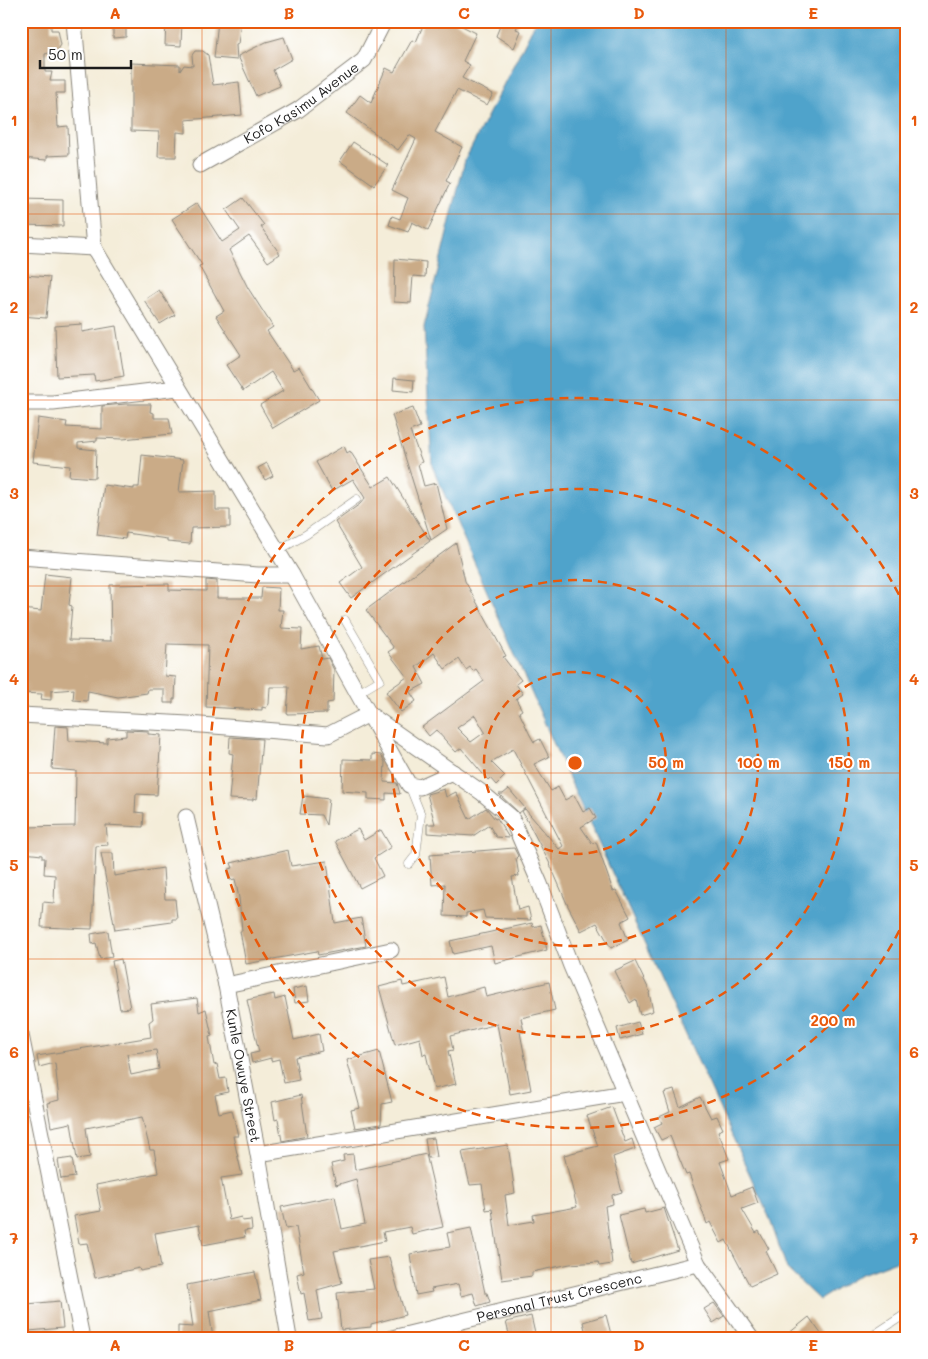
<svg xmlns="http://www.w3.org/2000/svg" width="928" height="1359" font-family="Mali,sans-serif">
<rect width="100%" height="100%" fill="#fff"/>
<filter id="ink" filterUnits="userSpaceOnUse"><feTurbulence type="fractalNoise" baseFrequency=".02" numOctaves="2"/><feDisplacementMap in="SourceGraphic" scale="10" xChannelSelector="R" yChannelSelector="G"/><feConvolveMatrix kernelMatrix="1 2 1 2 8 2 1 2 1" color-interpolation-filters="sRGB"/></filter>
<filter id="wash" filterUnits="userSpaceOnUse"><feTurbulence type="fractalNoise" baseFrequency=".0096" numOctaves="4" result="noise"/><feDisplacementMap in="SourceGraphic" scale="20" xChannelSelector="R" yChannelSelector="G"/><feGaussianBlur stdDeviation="1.12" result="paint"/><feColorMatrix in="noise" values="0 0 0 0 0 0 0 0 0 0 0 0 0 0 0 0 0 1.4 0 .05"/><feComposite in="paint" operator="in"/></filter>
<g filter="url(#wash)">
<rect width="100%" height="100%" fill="#f4edd9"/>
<path fill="#50a3cb" stroke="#366074" d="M536,21H907V1257L859,1275L819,1300L787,1269L769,1217L563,765L432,466L424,327L465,160Z"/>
<g id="blocks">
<path fill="#caab87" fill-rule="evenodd" d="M21,21H51V30H58L61,45L57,51L45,54V72H52L50,81H65V93H56L58,127L68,126L69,155L47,156V160L21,158Z
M166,21H182L181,46L165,45Z
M218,21H241L238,44L236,45L237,60L214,58Z
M425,21H452L476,33L463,61L470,65L462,78L493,94L487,105L457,90L435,132L462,147L446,181L450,183L428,230L412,222L408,232L389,225L392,216L400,219L408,198L392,190L416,139L409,135L398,150L347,113L360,95L371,103L386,68L394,72L412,40L416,42Z
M502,21H520L516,29L521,31L514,48L496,36Z
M126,27V37L113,38V28Z
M284,37L292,59L273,70L280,86L256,96L238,56L266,42Z
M195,51H203L208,55L213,85L239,82L242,115L186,120V133L177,132L176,157H158L159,132L131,131V63L180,65V71L184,65L193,66L192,55Z
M353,142L388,165L374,185L340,161Z
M243,198L264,225L261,227L280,254L268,262L249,236L229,250L248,288L273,327L267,331L293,370L299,367L319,400L273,428L260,405L283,391L271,372L243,391L226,365L241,355L216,316L224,311L199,266L202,265L172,219L197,203L222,242L240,230L226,210Z
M21,199L63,200V226L21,225Z
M395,259L426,262L425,277L413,276L411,303L394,302Z
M24,275L50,277L46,318L21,316Z
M159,290L175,315L160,324L144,300Z
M82,324V332L116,326L124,376L95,381L94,375L57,377L55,326Z
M394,378L414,380L413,392L393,390Z
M126,404H151L150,412L154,413V418H169L172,434L123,439L97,438V441L78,443V448L96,450L95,478L69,476L70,466L33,462L38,418L67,422L66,427L102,429V406Z
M413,408L420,427L410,431L422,462L418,464L424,486L436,483L447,529L431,540L392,415Z
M344,446L347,453L350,451L373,487L390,477L430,541L351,598L340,583L362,567L335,522L360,504L365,498L353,479L332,491L316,462Z
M142,455L183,460L179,492L216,491V510H230V527L191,528L190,544L167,542V539L126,533L125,539L97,535L104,485L134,489V487H139Z
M267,463L273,476L265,480L258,468Z
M456,543L465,581L506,656L503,657L521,680L516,684L523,694L516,699L522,710L519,712L530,735L534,742L540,739L549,757L534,764L551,791L558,787L565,800L574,795L583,812L590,808L596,818L581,827L592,843L596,842L613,891L616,890L630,917L621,922L628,940L611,948L597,923L581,931L568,906L549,862L522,811L525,809L559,849L563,846L513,749L491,762L505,776L496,785L490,778L488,780L461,748L456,752L436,730L429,736L422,727L484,681L476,669L473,671L470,667L466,670L459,659L445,669L434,653L416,667L425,684L410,692L416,701L401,712L386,692L407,677L388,652L394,648L366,610ZM475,715L485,732L471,742L457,728Z
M45,574L72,577L69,605L72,606L69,640L111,641L110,585L169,584V590L206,591V580L217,581V598H261L262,587L279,588L278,610H283L281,628L302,629L301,649L319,646L322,659L328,658L334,670L333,702L327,703V713L287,714L289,687H270L269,704L266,708L262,707V710L206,707L208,645L167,644L165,676L176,677L175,699H173V703H164V689H148L147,693L118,697L88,691L87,701L73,700L74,689L51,691V700L41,699L42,694L21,693V609L41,611Z
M55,726L68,727L69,741L107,743V738L126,736V730L148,731V734L161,735L157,795L136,794L135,812L144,813L143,827L106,825L108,845L96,846L92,929L41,927L43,902L54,903L55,875L44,874L45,858H42V855L24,853L25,827L75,826L76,771L52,769Z
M230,737L262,739L257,799L253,798V800L229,799L233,754L229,753Z
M372,754L381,755L385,762L384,782L397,783L400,794L386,793V800L368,799V793L342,791L343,759L372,760Z
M444,789L446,797L456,792L469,819L486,808L495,819L497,818L509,838L496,837L489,825L473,836L427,833V824H435L427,794Z
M509,789L525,808L519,813L499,794H503Z
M303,796L329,799L326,825L321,815L300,814Z
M358,829L364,840L381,830L391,847L374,858L383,876L360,888L335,841Z
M514,848L518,856L516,858L519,876L512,877L518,910L528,907L531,920L485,918L483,910L466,913V917L444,916L445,884L432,885L430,855Z
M288,850L291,866L327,861L335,923L361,918L366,946L318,955L317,951L246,964L240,931H242L239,898L235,879L230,880L228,869L233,868L231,863Z
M101,853H113L114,876L163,868L165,899H175L177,919H172V922L115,930Z
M532,923L533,927L541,925L547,950L495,963L491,946L453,954L450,941Z
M108,931L112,957L100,959L96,943L92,944L91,934Z
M121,959L130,1008L120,1009L112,961Z
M635,961L650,992L649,993L653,1011L640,1015L636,999L630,1003L614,971Z
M444,977L448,997L484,987L486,997L549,982L555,1010L521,1018L524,1032H520L531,1090L510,1094L497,1024L450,1036L453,1050L448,1051L456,1084L434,1089L426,1054L423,1055L420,1038L395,1045L379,987L402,981L403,986Z
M307,986L309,1001L295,1003L293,989Z
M274,994L275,1000L285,997L294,1040L319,1034L322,1051L295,1057L299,1080L284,1083L279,1059L271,1061V1058L252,1063L250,1054L259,1052L247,1000Z
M197,998L199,1012L206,1009L212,1036L209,1037L214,1065L217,1064L220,1079L226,1078L228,1092L215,1095L219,1113L232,1110L238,1136H233L242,1175L221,1178L229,1220L241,1217L242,1221L251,1220L252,1230L244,1231L245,1237L203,1245L199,1225L155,1233L161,1267L140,1271L139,1268L95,1278L87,1243L79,1244L74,1216L101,1211L96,1185L158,1173L154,1150H150L142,1117L86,1128L90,1157L77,1159L71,1123L51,1127L47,1103L59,1100L55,1063L39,1067L37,1056L151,1037L149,1022L153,1019L151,1004ZM156,1050L159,1069L131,1075L127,1054Z
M638,1022L642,1034L620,1040L617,1028Z
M379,1051L392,1102L382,1104L381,1124L355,1128L351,1110L360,1108L347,1060Z
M674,1090L680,1107L700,1097L711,1118L717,1116L723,1129L718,1131L729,1159L720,1162L732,1195L752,1187L758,1203L742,1209L756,1233L759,1231L769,1249L766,1251L777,1274L750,1286L726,1240L721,1243L710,1222L707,1224L689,1174L686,1175L670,1136L661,1140L654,1127L662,1123L659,1117L670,1112L664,1093Z
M301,1095L307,1136L282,1141L278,1119L275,1120L272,1102Z
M612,1107L625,1142L632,1139L635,1149L613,1157L622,1192L612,1195L613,1204L605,1206L612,1264L599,1266L598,1262L570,1264L532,1272V1276L502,1280L492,1209L486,1210L482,1184L470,1185L462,1152L508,1145L515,1193L505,1195L509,1225L534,1221L533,1215L577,1207L564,1155L598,1146L587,1116Z
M434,1138L437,1157L428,1158L425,1139Z
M353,1154L355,1170L426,1154L443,1227L412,1234L410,1227L383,1232L385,1241L334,1251L342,1283L317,1290L322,1319L309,1321L304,1293L301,1294L297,1274L304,1272L296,1227L286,1229L281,1207L335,1196L342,1229L365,1224L356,1179L336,1185L331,1164L344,1161L343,1155Z
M72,1158L75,1177L61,1179L58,1160Z
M664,1208L678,1250L631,1264L619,1215L644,1209L645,1213Z
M471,1228L485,1293H487L490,1302L477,1306L473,1293L461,1296L458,1284L431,1289L432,1292L416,1295L410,1254L450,1247L447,1233Z
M389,1257L405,1315L371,1324V1327L341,1330L337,1293L374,1289L368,1260Z
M255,1272L261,1300L209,1311L213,1338H178V1326L193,1327L187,1285Z
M60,1301L63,1328L29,1331L27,1304Z
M714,1303L724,1316L713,1323L704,1309Z
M606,1315L612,1338H587L583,1322Z
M531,1316L536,1338H510L506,1322Z
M809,1317L824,1338H783Z"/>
</g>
</g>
<g filter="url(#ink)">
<use href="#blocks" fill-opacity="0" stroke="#88847a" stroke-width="1"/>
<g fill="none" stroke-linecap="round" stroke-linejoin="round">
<defs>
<path id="lane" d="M277,551L307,534L357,499
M345,620L380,680L358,693
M409,785L421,815L416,855L409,864
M869,1338L907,1313"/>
<g id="street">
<path d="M74,21L94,248L292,575L369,714L481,792L511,817L540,884L571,966L698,1264L751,1338"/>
<path id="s1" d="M200,165L298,110L364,60L384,21"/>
<path d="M21,244L94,248"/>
<path d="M21,403H53L177,388"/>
<path d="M21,557L258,575H292"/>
<path d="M21,715L188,724L328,735L369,714L409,785L420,787L453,772"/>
<path id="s2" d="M186,817L226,985L258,1154L289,1338"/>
<path d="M226,985L391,950"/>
<path d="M21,1035L82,1338"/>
<path d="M258,1154L625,1093"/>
<path id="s3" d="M392,1338L698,1264"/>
</g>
</defs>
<use href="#lane" stroke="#88847a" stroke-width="9"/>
<use href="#street" stroke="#88847a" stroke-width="17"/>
<use href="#lane" stroke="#fff" stroke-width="8"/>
<use href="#street" stroke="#fff" stroke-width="15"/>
</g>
</g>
<path fill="none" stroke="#e8590c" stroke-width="1" stroke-opacity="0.55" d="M202,21V1338M377,21V1338M551,21V1338M726,21V1338M21,214H907M21,400H907M21,586H907M21,773H907M21,959H907M21,1145H907"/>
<g fill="none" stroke="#e8590c" stroke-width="2.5" stroke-dasharray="9 6">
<circle cx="575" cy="763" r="91"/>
<circle cx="575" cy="763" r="183"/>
<circle cx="575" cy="763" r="274"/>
<path d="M906 917A365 365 0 1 1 906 609"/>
</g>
<g text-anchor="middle" stroke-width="4" stroke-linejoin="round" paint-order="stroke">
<g font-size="14" fill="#1c1c1c" stroke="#fff">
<text dy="5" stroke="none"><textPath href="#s1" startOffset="119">Kofo Kasimu Avenue</textPath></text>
<text dy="5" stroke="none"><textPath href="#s2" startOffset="265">Kunle Owuye Street</textPath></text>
<text dy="5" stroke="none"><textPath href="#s3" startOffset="172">Personal Trust Crescenc</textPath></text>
</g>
</g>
<circle cx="575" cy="763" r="8" fill="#e8590c" stroke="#fff" stroke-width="2.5"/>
<g font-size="15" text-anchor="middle" font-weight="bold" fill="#e8590c" stroke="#fff" stroke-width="4" stroke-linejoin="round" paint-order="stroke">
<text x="666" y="768">50 m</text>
<text x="758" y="768">100 m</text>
<text x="849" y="768">150 m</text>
<text x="833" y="1026">200 m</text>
</g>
<rect width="928" height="1359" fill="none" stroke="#fff" stroke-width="55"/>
<path d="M40 60v8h91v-8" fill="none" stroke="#1c1c1c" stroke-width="2.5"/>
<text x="48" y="60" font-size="15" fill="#1c1c1c" stroke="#ffffff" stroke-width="4" paint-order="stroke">50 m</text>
<rect x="28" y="28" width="872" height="1304" fill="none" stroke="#e8590c" stroke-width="2"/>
<g font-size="16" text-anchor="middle" font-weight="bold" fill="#e8590c">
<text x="115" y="19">A</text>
<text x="289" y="19">B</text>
<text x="464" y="19">C</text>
<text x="639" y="19">D</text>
<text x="813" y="19">E</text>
<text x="14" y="126">1</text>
<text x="914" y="126">1</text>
<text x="14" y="313">2</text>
<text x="914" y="313">2</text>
<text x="14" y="499">3</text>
<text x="914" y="499">3</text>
<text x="14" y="685">4</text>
<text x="914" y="685">4</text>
<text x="14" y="871">5</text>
<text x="914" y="871">5</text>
<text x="14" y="1058">6</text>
<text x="914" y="1058">6</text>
<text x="14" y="1244">7</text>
<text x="914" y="1244">7</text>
<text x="115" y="1351">A</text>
<text x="289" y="1351">B</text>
<text x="464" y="1351">C</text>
<text x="639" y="1351">D</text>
<text x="813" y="1351">E</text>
</g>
</svg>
